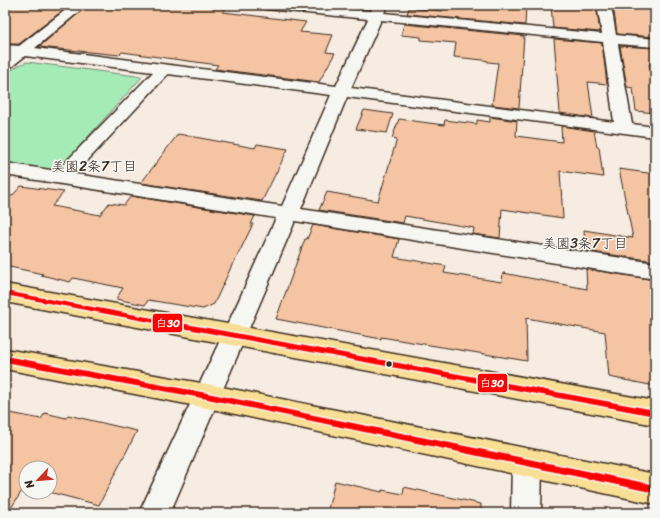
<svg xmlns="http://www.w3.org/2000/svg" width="660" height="518" font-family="Sriracha,'Klee One',sans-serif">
<rect width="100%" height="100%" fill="#f6ece2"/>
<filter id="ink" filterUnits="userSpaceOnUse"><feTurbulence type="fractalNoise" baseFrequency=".025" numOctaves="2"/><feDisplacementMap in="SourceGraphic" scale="8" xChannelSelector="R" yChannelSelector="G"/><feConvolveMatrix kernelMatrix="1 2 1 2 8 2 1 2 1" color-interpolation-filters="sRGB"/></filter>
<g filter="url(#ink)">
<path fill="#a5ebb8" stroke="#708a6b" d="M27,62L136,76L142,77L58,170L51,173L5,165V75L19,65Z"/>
<path fill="#f4c4a3" stroke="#3b2a1e" d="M5,5H70L19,44H5Z
M88,5H202L226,8L223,12L306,22L300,32L333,35L326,52L335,53L319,82L215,69L218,65L122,52L119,55L39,47Z
M443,5H526L525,25L407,14L409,8L442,11Z
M551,5H596L600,32L553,28Z
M613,5H655V37L617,34Z
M404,24L524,36L519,108L492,105L498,63L488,62V61L483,60L454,57L456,43L421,40V37L401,35Z
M554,39L602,43L607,84L588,82L593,118L560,113Z
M620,46L655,48V65L649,64L655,87V113L636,111L633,88L627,87Z
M364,110L393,114L387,133L356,129Z
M490,117L517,121L516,136L562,142L561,126L594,131L597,147H599L603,177L560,171L563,218L502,209L500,238L473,234L474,228L405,216L403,223L319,210L327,192L378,201L397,139L392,138L399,119L444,125L445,120L477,124V120L490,122Z
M178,134L255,148L257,144L288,149L262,201L141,183Z
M619,169L655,174V261L585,251L584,230L633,238Z
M21,186L64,192L52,206L100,215L109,203L124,205L131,196L255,216L251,224H253L234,263H233L214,304L203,309L148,300L145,305L116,299L123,288L73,278L70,282L41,275L43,274L5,266V195L12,196Z
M313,225L399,239L394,257L446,266L444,273L502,282L503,273L587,289L586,269L655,280V386L609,377L605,332L526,318L527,361L381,337V339L276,319L305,239H307Z
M5,412L41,419L45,413L66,418L68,415L137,431L99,505L49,492L50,468H26V486H25L8,513H5Z
M335,481L382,492V490L403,494L404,487L481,504V513H327Z"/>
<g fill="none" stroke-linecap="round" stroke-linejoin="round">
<defs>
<path id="minor" d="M72,5H87L35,48L336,86L368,19L266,9L261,8L259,5H306L371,11L374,5H388L384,13L602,34L597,5H611L616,35L655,39V47L618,44L632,124L655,127V137L347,97L301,209L655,263V279L295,221L170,513H139L239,300L276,218L5,175V163L57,171L153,72L25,56L10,68L5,70V58L10,54L5,53V45L19,46ZM381,20L603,42L614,122L351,88ZM168,74L331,95L282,206L75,174Z
M527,449L537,453L542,463L541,513H511L512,463L517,453Z"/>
<path id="major" d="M5,284L655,401V425L5,302Z
M5,349L207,384L655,474V504L207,408L5,369Z"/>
</defs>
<use href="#minor" stroke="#3b2a1e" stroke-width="3"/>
<use href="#major" stroke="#3b2a1e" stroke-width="3"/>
<use href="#minor" fill="#f6f6f2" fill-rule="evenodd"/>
<use href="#major" fill="#f9df96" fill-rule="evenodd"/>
<defs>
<path id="bus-1" d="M5,291L655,410V416L5,295Z
M5,356L207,393L655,485V493L207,399L5,362Z"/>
</defs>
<use href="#bus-1" stroke="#f6f6f2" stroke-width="3"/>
<use href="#bus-1" fill="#f00" fill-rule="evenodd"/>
</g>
</g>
<circle fill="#3b2a1e" stroke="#f6f6f2" stroke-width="1.5" cx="389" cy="364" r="3.5"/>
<g text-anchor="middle" stroke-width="3" stroke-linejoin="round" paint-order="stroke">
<g font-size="14" fill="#3b2a1e" stroke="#f6f6f2">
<text x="94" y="171">美園2条7丁目</text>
<text x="585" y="248">美園3条7丁目</text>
</g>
</g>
<g stroke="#f6f6f2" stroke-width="1.5">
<rect x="152" y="313" width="31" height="20" rx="4" fill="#f00"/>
<rect x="477" y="373" width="31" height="20" rx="4" fill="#f00"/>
</g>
<g font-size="11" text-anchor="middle" font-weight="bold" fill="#fff">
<text x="168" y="327">白30</text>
<text x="492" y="387">白30</text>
</g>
<rect width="660" height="518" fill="none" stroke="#f6f6f2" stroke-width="20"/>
<rect x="10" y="10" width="640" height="498" fill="none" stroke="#3b2a1e" stroke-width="1.5" filter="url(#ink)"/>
<g transform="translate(38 480) rotate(244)"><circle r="19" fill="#f6f6f2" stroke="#aba49d"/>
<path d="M0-3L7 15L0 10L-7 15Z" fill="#c8321e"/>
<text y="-6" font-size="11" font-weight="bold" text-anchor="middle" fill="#3b2a1e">N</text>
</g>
</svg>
